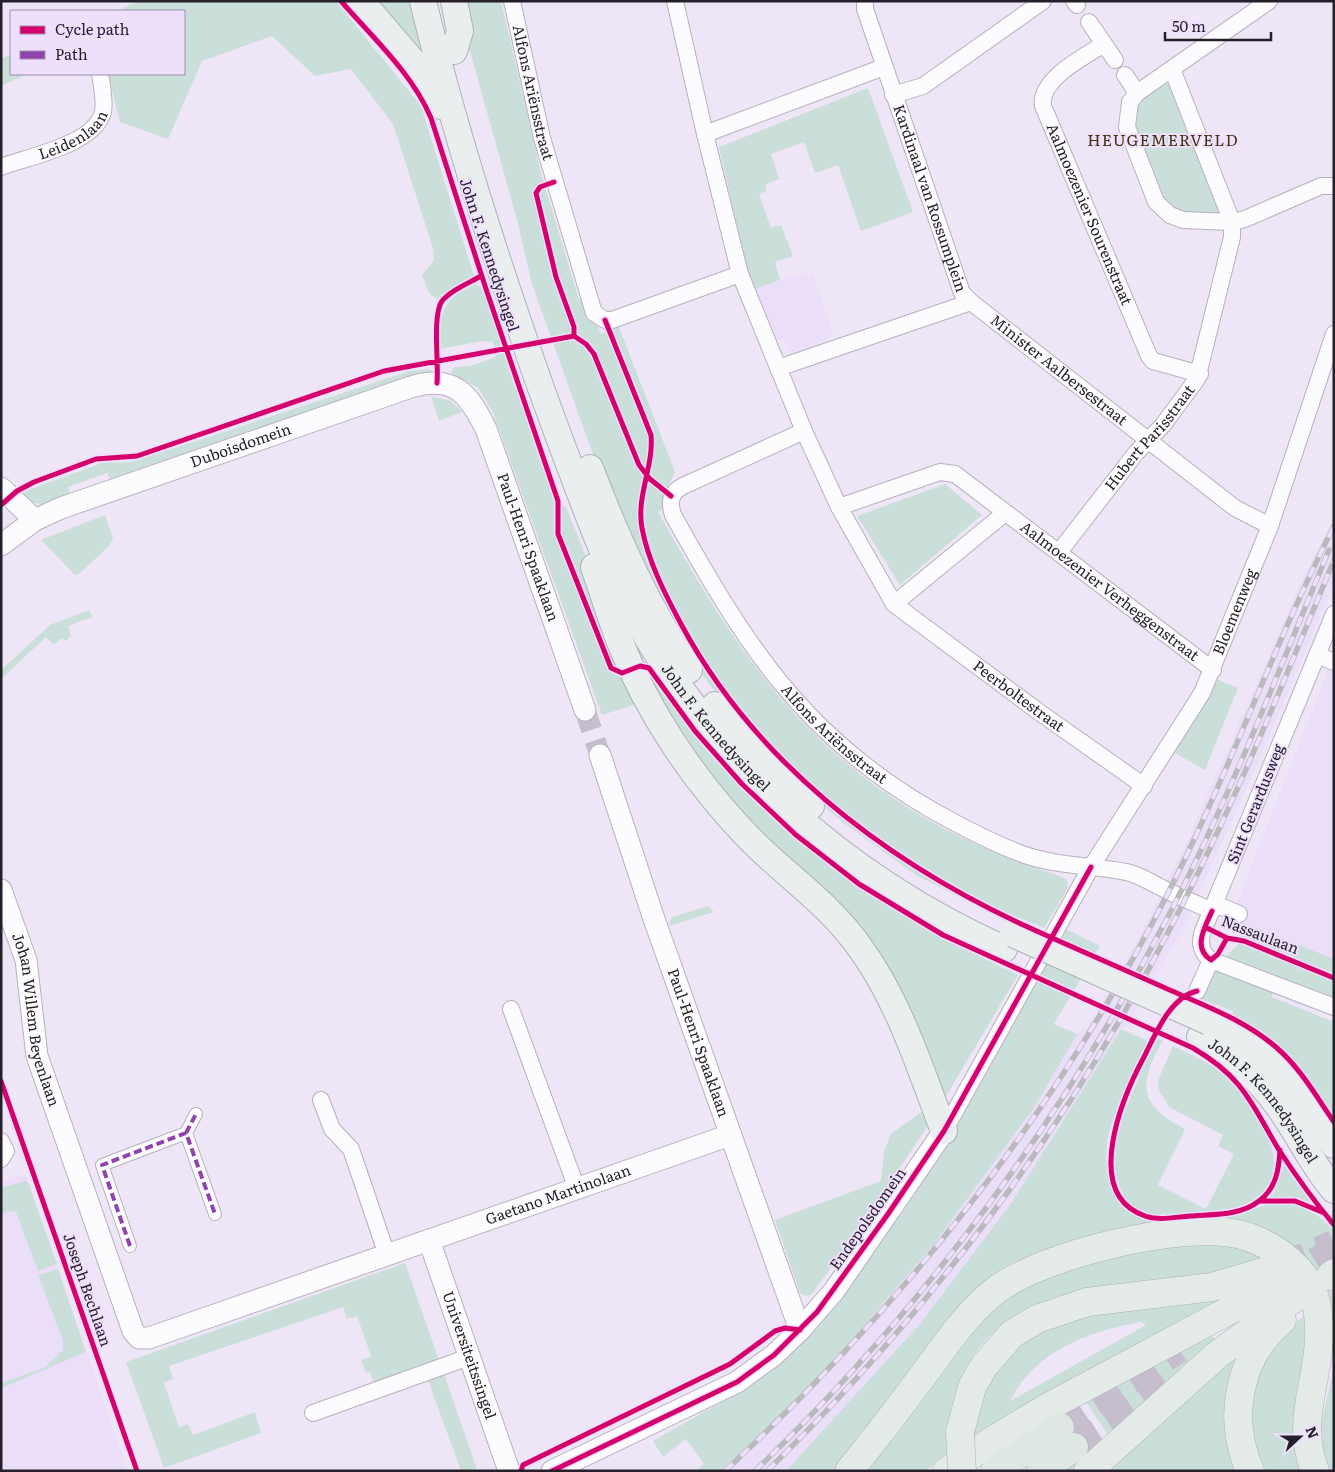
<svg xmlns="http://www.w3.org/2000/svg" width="1335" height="1472" font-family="Literata,serif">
<rect width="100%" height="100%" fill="#eee6f6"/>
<path fill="#ebdef9" d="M806,272L808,277L813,275L833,333L828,335L830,343L790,356L784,338L777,340L755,289Z
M1334,518V584L1250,781L1182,931L1128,1026L1121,1029L1010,1205L919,1325L877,1372L786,1471H720L777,1422L835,1360L935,1244L1034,1108L1077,1034L1089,1024L1142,931L1184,848L1303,578Z
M1334,655V959L1231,918Z
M25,1174L128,1471H1V1182Z"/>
<path fill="#cadfd9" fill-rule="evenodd" d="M137,1H336L421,106L474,276L436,299L429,293L422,275L434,260L433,248L393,124L351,69L315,76L272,36L202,61L168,139L120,122L108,74H184V11H117Z
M370,1H415L434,74Z
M456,1H501L541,173L579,300L584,298L601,334L619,327L675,472L663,498V509L658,512C735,649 802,753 945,829C970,842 997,854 1024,864C1038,869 1055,873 1067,880L1068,888L1044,928L1015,916V926L916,875L844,823L815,799L723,703L691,659L655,597L599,471L532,284L517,220Z
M11,54V74H28L1,86V59Z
M1164,83L1172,85L1221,212L1219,214L1189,216L1164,205L1133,129L1135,103Z
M868,88L913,212L861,231L838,165L815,173L804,142L771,154L779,179L765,185L767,191L759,194L771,228L781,225L793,256L775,262L780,280L755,289L747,269L719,147Z
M476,284L483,289L557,504L566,507L644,702L602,715L492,410L478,388L451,373L454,367L470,366L496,357L493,342L482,341L440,349C442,312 438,301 476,284Z
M428,369L432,371L431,375L400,379L110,479L107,473L68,487L72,497C49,503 41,510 20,495L31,489L102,463L132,462L410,371Z
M431,396L451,401L462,412L439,421Z
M945,484L982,515L900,585L857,516Z
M105,515L113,538L108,547L79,574L75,575L41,540Z
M89,610L92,617L68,626L71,636L66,641L62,638L54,645L46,637L1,679V670L50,625Z
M643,668L649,672C666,696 682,720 700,743C787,845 899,920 1018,975L939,1108L903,1015L705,779Z
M1216,679L1238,688L1205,770L1173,752Z
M708,906L714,912L669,926L671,919L675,916Z
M1239,921L1334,959V1000L1225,957L1236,947L1243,932Z
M1062,927L1100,946L1054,1024L1077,1034L1034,1108L935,1243L835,1360L777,1422L720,1471H696L704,1464L686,1439L663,1457L653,1441L758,1381L804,1340L829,1310L905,1209L949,1140L1017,1018Z
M1212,970L1274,989L1272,997L1334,1022V1116C1304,1072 1281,1041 1232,1015L1233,1011L1198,998Z
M1121,1029L1148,1041C1135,1069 1110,1116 1107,1145C1102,1187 1122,1216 1163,1223L1050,1249L864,1431L832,1471H786L919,1325L1010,1205Z
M1158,1039L1163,1040C1138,1085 1138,1104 1185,1129L1158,1185L1206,1209L1234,1154L1218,1146L1223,1135L1169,1107L1159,1090L1158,1080L1173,1046C1193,1055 1212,1064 1228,1078C1254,1102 1294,1161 1262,1193C1245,1211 1218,1211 1195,1212C1180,1213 1161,1217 1146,1213C1123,1206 1112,1177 1114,1155C1115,1127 1144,1064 1158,1039Z
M924,1110L929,1124L856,1234L811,1295L805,1296L800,1293L775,1220L881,1181L884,1151L891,1134Z
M1284,1165L1313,1205L1290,1196L1268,1199L1274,1192Z
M25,1181L28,1182L57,1264L38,1271L16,1212L9,1211L1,1214V1188Z
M1275,1203C1301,1203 1317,1212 1334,1231V1323L1327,1295L1220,1218Z
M1219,1240L1270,1258C1246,1266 1221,1273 1196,1276C1126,1285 1043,1283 990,1336C978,1348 968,1361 962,1377C955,1397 953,1432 949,1455L925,1471H856L963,1333L1017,1286L1089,1257Z
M405,1263L477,1469L461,1471L424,1369L375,1387L370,1372L366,1373L361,1360L371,1356L357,1316L347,1319L343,1307L169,1366L173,1379L164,1383L179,1427L188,1424L193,1435L255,1412L261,1433L164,1468L126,1362Z
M58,1269L86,1352L1,1388V1383L44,1368L63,1350V1340L38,1275Z
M1250,1282L1043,1396L970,1441L972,1414L1003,1353L1062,1316ZM1141,1322L1146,1325L1010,1401C1035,1351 1089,1331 1141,1322Z
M1309,1311L1305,1471H1263C1259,1456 1249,1438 1249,1423C1248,1376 1276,1340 1309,1311Z
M1235,1320L1212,1335L1216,1341L1078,1471H1060L1110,1438L1082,1396Z
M1242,1348L1241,1471H1105Z
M1334,1365V1471H1329C1312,1431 1328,1404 1334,1365Z"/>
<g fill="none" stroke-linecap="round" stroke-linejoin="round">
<path stroke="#c6becd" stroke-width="21" stroke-dasharray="21 11" stroke-linecap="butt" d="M585,710L600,755"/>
<path stroke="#c6becd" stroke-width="28" stroke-dasharray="28 14" stroke-linecap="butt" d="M1280,1267L1334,1244"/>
<path stroke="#c6becd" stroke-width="28" stroke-dasharray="28 14" stroke-linecap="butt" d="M1280,1284L1334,1250
M1060,1427L1179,1349
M1074,1447L1176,1381"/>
<defs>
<path id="pedestrian" d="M186,1133L196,1114
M130,1246L102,1165L186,1133L215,1214"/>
<g id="minor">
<path id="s1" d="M512,1L542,138L594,313L605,320H612L740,274"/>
<path d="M675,1L705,134L740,274L804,431L839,507L894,604L1005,513"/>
<path id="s2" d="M865,1V9L962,293L971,302L1235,508L1270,526"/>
<path d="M1074,1L1077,5"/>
<path d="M1269,1L1137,93L1130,102L1127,127L1156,202L1170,215L1183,220L1232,222L1245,219L1321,186H1334"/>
<path d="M1089,22L1115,60"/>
<path id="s3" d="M1104,44C1084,57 1039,79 1043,106L1149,356L1153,361L1200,374"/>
<path d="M1125,75L1137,93"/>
<path d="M893,95L923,86L1043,1"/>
<path d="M705,134L884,67"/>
<path id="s4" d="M1,167C30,156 94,145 103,112C105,101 102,85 100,74"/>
<path d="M778,368L971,302"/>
<path id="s5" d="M804,431L683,486C670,493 669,502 673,515C744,642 801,734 930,809C960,826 990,842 1022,854C1055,866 1091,865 1126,872C1138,874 1150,882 1160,887C1177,896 1195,903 1212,911"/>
<path id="s6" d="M839,507L940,472L955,474L1213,670"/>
<path id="s7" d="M1059,552L1136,453L1163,425L1197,379L1232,237V222L1172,69"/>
<path id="s8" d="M894,604L1039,712L1144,786"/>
<path d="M1334,614L1203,931C1199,942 1201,953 1211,960L1334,1007"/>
<path d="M1317,655L1334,662"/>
<path d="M1215,904L1239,914"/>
<path d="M1197,991L1211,960"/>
<path d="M511,1009L577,1189"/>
<path d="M321,1100L332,1129L351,1149L387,1255"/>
<path id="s9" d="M944,1131L1091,867L1202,693L1270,526L1334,334"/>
<path d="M1,1141L6,1151L1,1159"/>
<path d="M313,1413L469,1357"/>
</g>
<g id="tertiary">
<path d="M1,488L35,520"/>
<path id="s10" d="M1,545L35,520L61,508L411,387C454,374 469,394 486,429L585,710"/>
<path id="s11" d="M600,755L653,916L800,1330"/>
<path id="s12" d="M1,890L26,960L37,1056L133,1331L139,1338H149L730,1135"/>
<path id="s13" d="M429,1240L509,1471"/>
<path d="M552,1471L737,1382L774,1355L800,1330L834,1291L944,1131"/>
</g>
<g id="primary">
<path d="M361,1L415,64L440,106"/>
<path id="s14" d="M423,1C450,114 485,226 523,336C538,382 555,427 572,472C588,514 603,556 624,596C706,755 842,876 1004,949"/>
<path d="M454,51L460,31L454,1"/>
<path d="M590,468C617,539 647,606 689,670"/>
<path d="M594,567C603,592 610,617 620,642C648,713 695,782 748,837C785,875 831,905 861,949C900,1003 920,1069 944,1131"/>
<path d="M715,705L758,754L811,806"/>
<path d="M1209,1022C1272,1052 1294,1090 1334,1145"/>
<path id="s15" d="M1200,1037C1233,1054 1260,1080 1281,1110C1300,1137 1313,1166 1334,1190"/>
</g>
<path id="trunk" d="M1330,1276L1334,1273
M960,1432L972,1387L984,1366L1012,1334L1037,1319L1087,1302L1212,1287L1280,1267
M849,1471C876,1438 902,1404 927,1370C948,1342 967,1313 995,1291C1041,1255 1181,1221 1238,1234C1270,1242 1298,1262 1313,1291C1335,1361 1290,1407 1315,1471
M947,1471L998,1437L1050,1406L1290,1278
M1088,1471L1217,1355L1300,1294
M1250,1471C1227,1418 1238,1357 1282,1320"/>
<path id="motorway" d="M995,1471L1060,1427
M1041,1471L1074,1447"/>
</defs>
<use href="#pedestrian" stroke="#b7b1bd" stroke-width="14"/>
<use href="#minor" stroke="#b7b1bd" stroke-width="18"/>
<use href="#tertiary" stroke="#b7b1bd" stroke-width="23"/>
<use href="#primary" stroke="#adb3b5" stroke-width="28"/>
<use href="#trunk" stroke="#adb3b5" stroke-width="29"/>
<use href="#motorway" stroke="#adb3b5" stroke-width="29"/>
<use href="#pedestrian" stroke="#fcfbfe" stroke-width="12"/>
<use href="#minor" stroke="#fcfbfe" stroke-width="16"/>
<use href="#tertiary" stroke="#fcfbfe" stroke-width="21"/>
<use href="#primary" stroke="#eaeeee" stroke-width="26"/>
<use href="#trunk" stroke="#e4eae8" stroke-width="28"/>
<use href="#motorway" stroke="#dde7e3" stroke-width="28"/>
<defs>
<path id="rail" d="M725,1471C904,1305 1056,1112 1167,895C1229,774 1273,646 1334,526
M755,1471C923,1310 1063,1119 1170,913C1231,795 1278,672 1329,550
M767,1471C930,1312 1069,1126 1173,923C1234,805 1283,683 1334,560"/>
</defs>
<use href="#rail" stroke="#bab9bc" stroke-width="5.5"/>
<use href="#rail" stroke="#eedffd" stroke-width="4" stroke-dasharray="11" stroke-linecap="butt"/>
<defs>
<path id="primary-bridge" d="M1013,934L1209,1022"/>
<path id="trunk-bridge" d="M960,1432L962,1471"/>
</defs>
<use href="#primary-bridge" stroke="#adb3b5" stroke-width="28" stroke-linecap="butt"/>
<use href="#trunk-bridge" stroke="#adb3b5" stroke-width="29" stroke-linecap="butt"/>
<use href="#primary-bridge" stroke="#eaeeee" stroke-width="26"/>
<use href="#trunk-bridge" stroke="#e4eae8" stroke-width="28"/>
<path stroke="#8e44ad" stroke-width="4" stroke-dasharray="8 4" stroke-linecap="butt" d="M186,1133L196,1114
M130,1246L102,1165L186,1133L215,1214"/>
<defs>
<path id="cycleway" d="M341,1C372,37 412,73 431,118L486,289L558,501V534L611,668L622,673L640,666L649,668L695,731L742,784L796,835L859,884L943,935L1193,1048C1244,1078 1251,1103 1279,1150C1296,1176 1314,1201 1334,1225
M554,182L540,187L536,193L556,277L574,327V336
M605,320L651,435C654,466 636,496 642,528C648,561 665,594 681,624C754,760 881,858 1019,923C1069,946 1121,968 1172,991C1208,1007 1246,1021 1277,1048C1301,1069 1316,1096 1334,1122
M574,336L586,344L594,354L639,465L650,479L671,496
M437,383C439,365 432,315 442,301C451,290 469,283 481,276
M1,505L17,491L34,482L96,459L137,456L384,371L574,336
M1212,911C1205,927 1192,948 1211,960L1218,954L1227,938
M1205,927L1227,938L1244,941L1334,978
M1197,991C1170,997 1155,1035 1144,1057C1123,1096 1081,1194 1145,1216C1159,1221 1175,1217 1190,1216C1213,1214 1240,1216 1259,1201C1276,1189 1279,1169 1280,1150
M1,1081L137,1471
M1260,1201H1295L1322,1212
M521,1471L523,1465L730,1364L775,1331L785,1328L800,1330
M552,1471L737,1382L774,1355L817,1312L888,1214L944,1131L1091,867"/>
</defs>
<use href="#cycleway" stroke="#eedffd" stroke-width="8"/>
<use href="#cycleway" stroke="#d6006c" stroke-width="5"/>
</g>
<g text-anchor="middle" stroke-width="4" stroke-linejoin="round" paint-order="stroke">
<g font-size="15" fill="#251f2a" stroke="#eedffd">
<text dy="5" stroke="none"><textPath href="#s1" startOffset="94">Alfons Ariënsstraat</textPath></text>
<text dy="5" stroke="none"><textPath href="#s4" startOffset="80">Leidenlaan</textPath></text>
<text dy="5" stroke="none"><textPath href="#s2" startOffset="208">Kardinaal van Rossumplein</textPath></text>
<text dy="5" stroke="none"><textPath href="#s3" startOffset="209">Aalmoezenier Sourenstraat</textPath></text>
<text transform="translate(489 255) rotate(72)" y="5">John F. Kennedysingel</text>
<text dy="5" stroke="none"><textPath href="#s2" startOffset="432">Minister Aalbersestraat</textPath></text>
<text dy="5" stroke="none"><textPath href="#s7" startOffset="146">Hubert Parisstraat</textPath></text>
<text dy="5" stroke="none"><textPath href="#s10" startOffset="261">Duboisdomein</textPath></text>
<text dy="5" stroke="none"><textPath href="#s10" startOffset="664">Paul-Henri Spaaklaan</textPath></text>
<text dy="5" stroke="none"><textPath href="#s6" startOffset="316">Aalmoezenier Verheggenstraat</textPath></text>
<text dy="5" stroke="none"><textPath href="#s9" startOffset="596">Bloemenweg</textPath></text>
<text dy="5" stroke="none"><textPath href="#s8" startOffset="155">Peerboltestraat</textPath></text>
<text dy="5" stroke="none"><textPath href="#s14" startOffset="790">John F. Kennedysingel</textPath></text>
<text dy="5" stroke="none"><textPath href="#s5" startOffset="441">Alfons Ariënsstraat</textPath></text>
<text transform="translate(1256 804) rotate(-68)" y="5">Sint Gerardusweg</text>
<text transform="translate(1260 935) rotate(21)" y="5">Nassaulaan</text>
<text dy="5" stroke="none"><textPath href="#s12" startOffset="135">Johan Willem Beyenlaan</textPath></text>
<text dy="5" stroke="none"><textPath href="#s11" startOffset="304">Paul-Henri Spaaklaan</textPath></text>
<text dy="5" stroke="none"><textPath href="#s15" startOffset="91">John F. Kennedysingel</textPath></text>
<text dy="5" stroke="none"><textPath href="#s12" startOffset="915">Gaetano Martinolaan</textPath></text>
<text transform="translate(868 1219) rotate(-55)" y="5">Endepolsdomein</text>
<text transform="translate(87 1290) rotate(71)" y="5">Joseph Bechlaan</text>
<text dy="5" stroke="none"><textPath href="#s13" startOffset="122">Universiteitssingel</textPath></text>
</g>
<g font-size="16" letter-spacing="1" fill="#42340a" stroke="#eedffd">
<text x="1163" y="146">HEUGEMERVELD</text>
</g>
</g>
<rect width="1335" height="1472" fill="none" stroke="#251f2a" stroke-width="5"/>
<rect x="10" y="10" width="175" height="65" fill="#eedffd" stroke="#9e92a9"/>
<rect x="20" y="26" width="25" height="8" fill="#d6006c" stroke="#9e92a9"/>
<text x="55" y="35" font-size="15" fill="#251f2a">Cycle path</text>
<rect x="20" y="51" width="25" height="8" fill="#8e44ad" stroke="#9e92a9"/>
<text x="55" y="60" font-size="15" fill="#251f2a">Path</text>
<g transform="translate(1300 1437) rotate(69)" stroke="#eedffd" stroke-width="4" paint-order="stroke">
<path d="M0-4L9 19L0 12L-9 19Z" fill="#251f2a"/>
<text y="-8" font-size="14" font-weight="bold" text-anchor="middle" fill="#251f2a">N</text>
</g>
<path d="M1165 32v8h106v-8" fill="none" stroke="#251f2a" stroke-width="2.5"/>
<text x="1172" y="32" font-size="15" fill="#251f2a" stroke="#eedffd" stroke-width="4" paint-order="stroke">50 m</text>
</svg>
